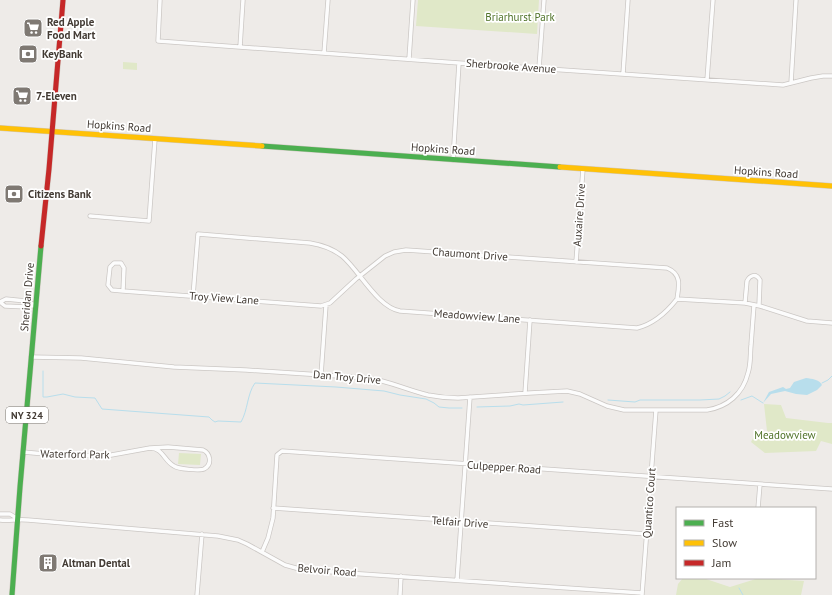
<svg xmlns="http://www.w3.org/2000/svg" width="832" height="595" font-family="'PT Sans',sans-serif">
<rect width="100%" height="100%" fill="#eeebe8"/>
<path fill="#e0e8c8" d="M418,0H539L537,34L416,26Z
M123,62L137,63V70L123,69Z
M764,404L781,405L786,418L828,423H832V444L821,441L816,451L765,453L751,442L754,436L767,431Z
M179,453L201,454L200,465L178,464Z
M683,578H703L730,587L759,578L804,581L801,595H676L678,584Z"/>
<path fill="#b8deec" d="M806,378C812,379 819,379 822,385L817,390L807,395L796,394L785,391L771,394L763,403L769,392L783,387L786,389L790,388L794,382Z"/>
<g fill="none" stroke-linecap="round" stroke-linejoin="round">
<path stroke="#b8deec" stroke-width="1" d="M43,371V397H47L63,394L75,397L95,398L102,409L209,417L212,420L215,422L218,421L241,422C248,410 247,394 255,383L336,387L384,391L400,395L426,399L434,403L439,407L449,408H462
M822,383L828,380L832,376
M608,400L635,402L640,400H700L719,399L725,396L730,392
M741,400L752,396L763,403
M477,407L510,406L519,404L523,405L563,402
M739,588L743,595"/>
<defs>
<path id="street" d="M160,0L158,41L459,63L783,85L811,78L823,76H832
M240,47L243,0
M324,53L328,0
M409,59L413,0
M539,68L544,0
M623,74L628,0
M707,80L713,0
M791,83L796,0
M453,160L459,63
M90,216L149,221L155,139
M576,262L583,169
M123,291L124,268L121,263H114L110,267L108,285L112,290L123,291L321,306L330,303L356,279L385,256L394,252L406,250L667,268C682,274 679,286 677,299
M193,296L198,234L310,243C322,245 332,248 342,256C359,270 377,307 400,311L637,328C654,324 666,313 677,299
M677,299L745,303L760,306L807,321L832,323
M0,302L5,306L27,307L36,305
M0,302L6,299L26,301L35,305
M745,303L747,281C750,275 756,273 760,280L759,305
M31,357L81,358L174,367L246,370L368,378C389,381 407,390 428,395C438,397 448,398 458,398L530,393L567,391L580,394L607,406L624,410H707C727,407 743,394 748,373C751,364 750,355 751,345C752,332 753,318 754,305
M321,375L326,305
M525,393L530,320
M23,452L56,455L106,456L150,448C163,448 164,461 174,466C178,469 200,471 204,469C213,464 210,453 203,450L168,447L150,448
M273,508L647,534
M758,508L760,484
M0,514H10L18,519
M0,520C9,521 18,519 28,520L218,536L238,540L247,544L285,565L303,570L642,593
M262,552L268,538L273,518L277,455L282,451L832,489
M457,580L470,397
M197,595L202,534
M400,595L401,576
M642,595L656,410"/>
<path id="fast" d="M262,146L560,167
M12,595L20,487L41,246"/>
<path id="slow" d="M0,128L262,146
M560,167L832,186"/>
<path id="jam" d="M41,246L49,169L63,0"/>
</defs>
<use href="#street" stroke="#cbc7c4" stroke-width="5"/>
<use href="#fast" stroke="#cfc8c0" stroke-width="6"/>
<use href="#slow" stroke="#cfc8c0" stroke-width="6"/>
<use href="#jam" stroke="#cfc8c0" stroke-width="6"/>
<use href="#street" stroke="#fcfcfc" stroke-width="3.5"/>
<use href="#fast" stroke="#4caf50" stroke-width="5"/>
<use href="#slow" stroke="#ffc107" stroke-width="5"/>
<use href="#jam" stroke="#c62828" stroke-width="5"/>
</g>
<defs>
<symbol id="supermarket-square" viewBox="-11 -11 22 22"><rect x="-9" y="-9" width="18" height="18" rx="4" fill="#7f7973" stroke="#fff"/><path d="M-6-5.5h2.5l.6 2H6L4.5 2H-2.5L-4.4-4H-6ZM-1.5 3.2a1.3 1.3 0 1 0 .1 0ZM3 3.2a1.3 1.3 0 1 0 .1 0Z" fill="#fff"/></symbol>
<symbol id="bank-square" viewBox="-11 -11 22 22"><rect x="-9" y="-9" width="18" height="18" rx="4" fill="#7f7973" stroke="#fff"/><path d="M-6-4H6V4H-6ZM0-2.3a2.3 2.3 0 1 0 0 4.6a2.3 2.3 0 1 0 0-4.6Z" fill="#fff"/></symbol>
<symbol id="building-square" viewBox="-11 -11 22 22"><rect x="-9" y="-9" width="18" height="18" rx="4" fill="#7f7973" stroke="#fff"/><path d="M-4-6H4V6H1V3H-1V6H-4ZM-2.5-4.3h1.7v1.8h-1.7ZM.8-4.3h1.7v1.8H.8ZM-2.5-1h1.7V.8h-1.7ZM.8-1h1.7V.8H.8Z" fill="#fff"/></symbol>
</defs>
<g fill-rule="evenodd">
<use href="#supermarket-square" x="22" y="17" width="22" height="22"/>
<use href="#bank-square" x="17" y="43" width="22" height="22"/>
<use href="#supermarket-square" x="11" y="85" width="22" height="22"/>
<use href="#bank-square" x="3" y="183" width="22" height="22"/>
<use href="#building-square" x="37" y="552" width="22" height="22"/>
</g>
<g text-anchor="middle" stroke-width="3.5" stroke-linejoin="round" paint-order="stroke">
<rect fill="#fff" stroke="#7b7671" stroke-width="1" x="6" y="407" width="42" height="16" rx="3"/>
<g font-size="10" font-weight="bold" fill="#433b34">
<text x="27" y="419">NY 324</text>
</g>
<g font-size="11" fill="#507329" stroke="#fff">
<text x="520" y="21">Briarhurst Park</text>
<text x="785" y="439">Meadowview</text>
</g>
<g font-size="11" font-weight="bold" fill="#433b34" stroke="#fff" text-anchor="start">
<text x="47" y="26">Red Apple<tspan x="47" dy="13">Food Mart</tspan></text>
<text x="42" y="58">KeyBank</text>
<text x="36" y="100">7-Eleven</text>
<text x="28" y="198">Citizens Bank</text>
<text x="62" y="567">Altman Dental</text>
</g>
<g font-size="11" fill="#433b34" stroke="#fff">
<text transform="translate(511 66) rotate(4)" y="4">Sherbrooke Avenue</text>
<text transform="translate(119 126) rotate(4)" y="4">Hopkins Road</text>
<text transform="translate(443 149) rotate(4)" y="4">Hopkins Road</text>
<text transform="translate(766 172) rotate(4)" y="4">Hopkins Road</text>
<text transform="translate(579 215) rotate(-86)" y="4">Auxaire Drive</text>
<text transform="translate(470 254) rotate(4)" y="4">Chaumont Drive</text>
<text transform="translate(27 297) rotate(-85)" y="4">Sheridan Drive</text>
<text transform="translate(224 298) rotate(4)" y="4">Troy View Lane</text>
<text transform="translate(477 316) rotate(4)" y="4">Meadowview Lane</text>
<text transform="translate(347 377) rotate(5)" y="4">Dan Troy Drive</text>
<text transform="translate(75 454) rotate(1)" y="4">Waterford Park</text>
<text transform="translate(504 467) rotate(4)" y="4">Culpepper Road</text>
<text transform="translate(649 503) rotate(-86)" y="4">Quantico Court</text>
<text transform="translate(460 522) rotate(4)" y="4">Telfair Drive</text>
<text transform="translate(327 570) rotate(5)" y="4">Belvoir Road</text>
</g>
</g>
<rect x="676" y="507" width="140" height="72" fill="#ffffff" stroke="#b4b1ae"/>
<rect x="684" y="520" width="20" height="6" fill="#4caf50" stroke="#b4b1ae"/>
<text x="712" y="527" font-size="12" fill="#433b34">Fast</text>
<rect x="684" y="540" width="20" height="6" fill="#ffc107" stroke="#b4b1ae"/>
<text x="712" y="547" font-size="12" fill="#433b34">Slow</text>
<rect x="684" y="560" width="20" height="6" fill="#c62828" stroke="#b4b1ae"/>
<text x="712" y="567" font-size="12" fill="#433b34">Jam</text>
</svg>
